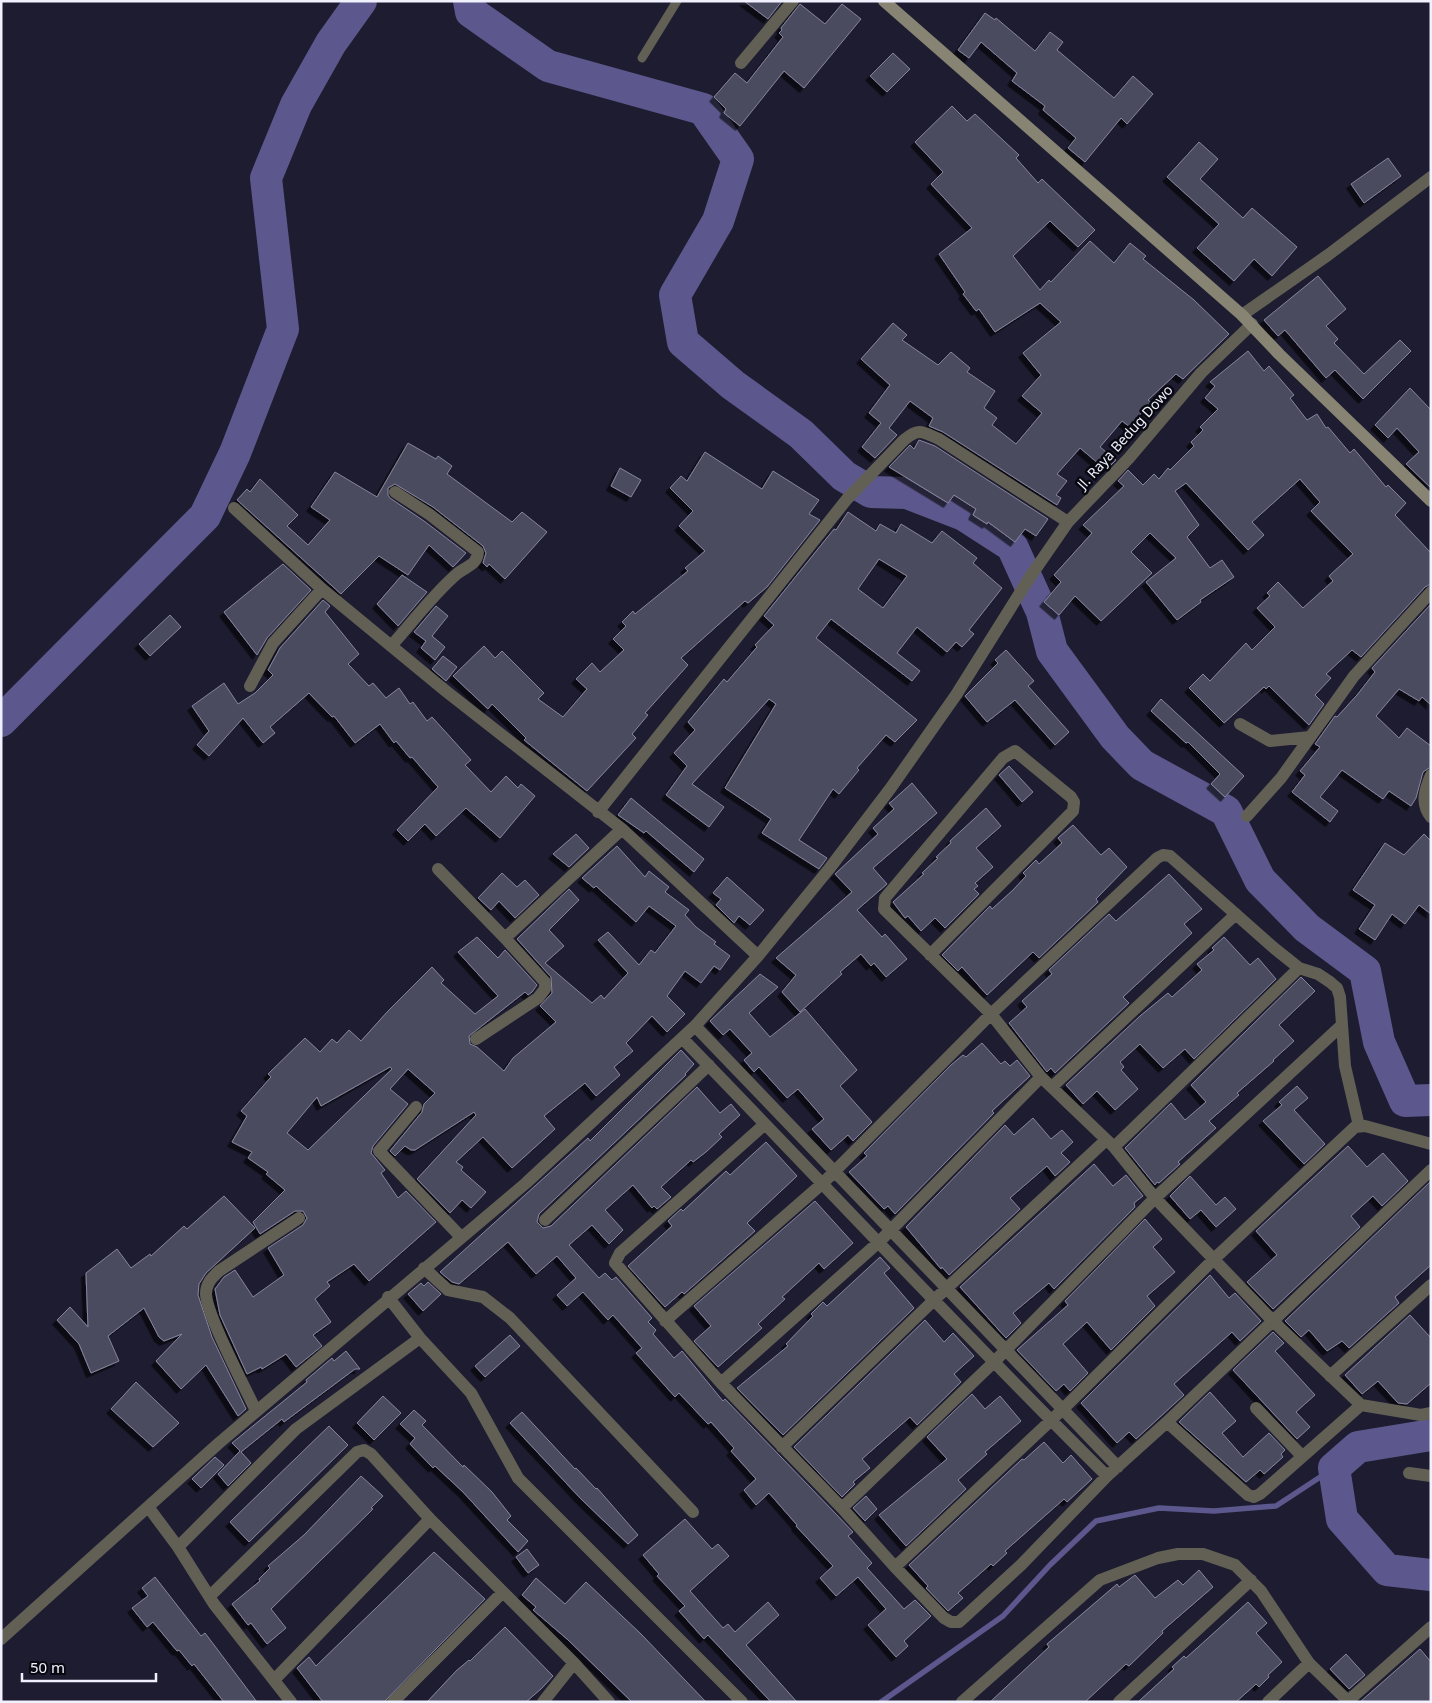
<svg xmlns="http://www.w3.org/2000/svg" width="1432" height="1703" font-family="'Noto Sans',sans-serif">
<defs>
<filter id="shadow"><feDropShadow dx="-4.5" dy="4.5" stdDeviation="0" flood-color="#0009"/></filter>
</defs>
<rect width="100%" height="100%" fill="#1e1c30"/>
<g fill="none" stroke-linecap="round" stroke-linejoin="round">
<path stroke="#5c588d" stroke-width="5.5" d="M881,1702L1003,1616L1050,1565L1096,1521L1159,1508L1214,1511L1276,1506L1334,1468"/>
<path stroke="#5c588d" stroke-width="32" d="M469,1L471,12L548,66L703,109L738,159L718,221L675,295L683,342L733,385L801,434L844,476L871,492L907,493L964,515L1012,546L1042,612L1052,651L1115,737L1142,765L1226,811L1260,880L1307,928L1365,971L1379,1042L1405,1101L1431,1100
M1,721L205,516L235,453L283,329L266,178L296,105L331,43L361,1
M1431,1435L1358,1447L1334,1468L1342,1519L1387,1570L1431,1575"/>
</g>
<path fill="#4b4b61" stroke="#86859e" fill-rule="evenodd" filter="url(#shadow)" d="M744,1H782L768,19Z
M800,4L825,24L842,4L861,19L804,88L784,71L740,126L724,113L726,109L714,97L735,73L747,83L783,37L779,33L782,30L781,28Z
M985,13L995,20L996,18L1035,51L1050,32L1063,42L1057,50L1114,98L1133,76L1153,94L1127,124L1121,118L1085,162L1068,148L1076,138L1043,110L1045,106L1012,81L1017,73L981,42L969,58L958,50Z
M893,53L910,69L887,92L870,76Z
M952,106L967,121L975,114L1019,155L1016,158L1038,183L1042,179L1095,230L1078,247L1050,221L1013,256L1040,290L1049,280L1051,282L1090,241L1114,263L1130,243L1146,256L1143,259L1194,300L1229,334L1183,379L1176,374L1148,400L1153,404L1144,415L1142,412L1130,427L1122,421L1100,447L1116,460L1106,470L1080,448L1057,474L1067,481L1056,495L1061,498L1057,505L943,432L929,426L933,418L910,401L889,428L897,435L875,458L862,447L881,423L869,413L890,385L861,359L893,323L907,335L902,340L938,365L951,352L970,368L967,372L995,391L984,408L997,418L992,425L1016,444L1042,413L1022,396L1041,375L1023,353L1061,322L1040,303L995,332L979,309L976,311L963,294L965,292L939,254L972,228L931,184L943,172L915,142Z
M1199,142L1218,159L1200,179L1243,218L1252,208L1297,247L1272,276L1254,259L1234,281L1197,248L1219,224L1167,177Z
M1388,158L1401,176L1364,203L1351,184Z
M1318,276L1346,309L1326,326L1338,339L1334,343L1364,374L1400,340L1411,351L1363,399L1335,370L1326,378L1285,330L1278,336L1264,320Z
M1248,351L1264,371L1269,366L1294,395L1290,398L1307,420L1317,414L1326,428L1328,427L1350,453L1354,449L1386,487L1388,485L1406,503L1395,515L1431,553V584L1425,587L1361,657L1352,650L1326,674L1331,678L1315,695L1324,704L1309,725L1269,686L1266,689L1264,687L1224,723L1189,688L1203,674L1210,681L1246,643L1252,650L1275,627L1257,608L1270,596L1267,593L1278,582L1303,608L1333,581L1329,576L1353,554L1311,511L1320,502L1300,479L1252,522L1264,535L1248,550L1186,483L1175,491L1199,525L1187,537L1210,568L1222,560L1234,577L1200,600L1201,602L1177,620L1146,582L1176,558L1150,533L1131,552L1152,573L1101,621L1075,596L1059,615L1044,602L1061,582L1054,575L1092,533L1083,525L1124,486L1118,481L1128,470L1143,485L1154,474L1159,479L1168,468L1170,470L1194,446L1191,442L1203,430L1200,427L1218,409L1205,398L1215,386L1210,382Z
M1410,388L1431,410V488L1406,464L1419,452L1397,428L1388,438L1375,425Z
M919,440L935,446L1048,519L1036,536L1025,529L1015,542L988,522L987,524L973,515L976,509L954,495L948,503L889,467L910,445L914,449Z
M408,443L436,459L438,456L452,466L447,474L512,522L522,512L547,532L505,579L489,564L487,567L483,563L486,553L483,546L433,507L395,484L388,488V495L390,498L424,521L466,553L453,567L429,545L408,575L379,556L341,594L237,500L247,489L250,492L260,479L298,515L287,526L308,545L330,520L311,507L335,472L377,497Z
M705,452L762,489L773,471L819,500L809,514L820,520L767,587L748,603L745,601L681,658L688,665L645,713L648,715L632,734L636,738L587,791L524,740L526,738L492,704L488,709L453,676L484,646L495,658L502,651L544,693L538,699L563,717L587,689L576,679L592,663L600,672L624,650L613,639L626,626L622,622L633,611L635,614L688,571L685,568L705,551L679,526L693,511L670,488L681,476L687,481Z
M620,468L641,480L631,497L611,486Z
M848,512L876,531L880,524L896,533L901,524L932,543L942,531L977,558L973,563L1002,588L969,630L974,634L962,647L956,642L947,652L917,627L897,653L920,671L912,681L831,619L816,638L917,720L895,742L886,735L857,768L859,770L839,794L833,789L799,840L827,858L819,869L762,833L771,819L725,788L776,704L769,699L692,784L724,807L709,827L666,795L687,766L674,753L695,730L688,722L724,679L727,682L757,647L755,645L774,625L764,616L834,529L836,530ZM879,559L907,576L883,608L858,589Z
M283,564L311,590L267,638L257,655L224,612Z
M402,575L427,592L398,626L377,604Z
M323,600L330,606L325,612L359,654L348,664L369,686L373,683L386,698L399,688L410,704L413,702L427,721L432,717L471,760L465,765L491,792L506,776L518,788L521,784L535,796L500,838L466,808L436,836L425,824L408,841L397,830L438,787L412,757L410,758L396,741L394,743L380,724L355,743L334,716L332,717L309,693L270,727L275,733L263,743L243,718L209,756L197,745L209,731L192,706L224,683L238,704L255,693L273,675L268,670L280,648Z
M1431,604V705L1422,697L1419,701L1399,689L1376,716L1399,738L1407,728L1431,746V767L1423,772L1416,798L1411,806L1389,791L1383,799L1342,770L1320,797L1338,811L1330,822L1292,792L1305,775L1300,771L1320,747L1315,744L1335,716L1337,717L1357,695L1375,672L1372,668Z
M436,606L448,616L432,636L445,647L435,660L421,648L426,641L414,632Z
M170,615L181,627L150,656L139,644Z
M1006,650L1034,681L1028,686L1069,732L1055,745L1015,700L987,722L965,696L998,663L995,660Z
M443,656L457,667L446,681L432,669Z
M1161,699L1244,776L1225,797L1211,784L1220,774L1188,742L1186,743L1151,711Z
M1009,766L1033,792L1022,802L999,775Z
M912,783L937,813L873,868L887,884L857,910L882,937L885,934L907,959L886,977L874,963L871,966L861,954L840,972L842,974L800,1012L782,992L796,975L776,958L852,892L835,874L878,834L873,828L894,809L889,803L891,802Z
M631,798L704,859L694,872L646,831L644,833L618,815Z
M986,808L1001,826L976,848L993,867L975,883L978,886L974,889L979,894L945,928L935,918L921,931L908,916L905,918L893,902L924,874L922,873L938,858L936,857L951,843L950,841Z
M1073,825L1101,855L1109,848L1127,867L1096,899L1098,902L1039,958L1033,952L987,995L962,967L958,971L942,955L990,906L992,909L1013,890L1026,876L1023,873L1036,860L1039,864L1062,843L1058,838Z
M576,834L589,848L569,867L553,854Z
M1424,834L1431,841V914L1419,905L1405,924L1392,914L1375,940L1359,929L1375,905L1353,890L1385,843L1404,855Z
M617,846L645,877L649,871L669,887L665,892L689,910L685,915L696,927L716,942L714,944L730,956L720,970L714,966L701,983L685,971L667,996L685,1014L667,1032L652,1016L626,1043L633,1051L614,1067L620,1075L596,1096L585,1083L544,1116L555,1129L512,1168L483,1137L456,1162L463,1167L461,1170L486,1192L471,1208L462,1200L450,1213L417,1179L476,1115L474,1112L415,1150H411L405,1146L395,1156L390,1151L422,1112L424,1104L435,1093L408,1069L390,1089L408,1104L373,1146L371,1153L385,1170L381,1173L398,1198L406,1191L436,1222L369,1281L354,1264L327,1282L330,1286L315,1299L331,1322L313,1335L322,1346L296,1367L286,1354L262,1369L261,1367L247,1374L220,1315L215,1289L224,1277L235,1270L253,1297L284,1275L268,1248L303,1225L307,1218L303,1211H295L260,1234L253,1222L285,1190L266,1174L268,1172L248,1158L252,1152L232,1142L247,1116L241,1111L271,1077L268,1074L305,1038L320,1052L332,1039L337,1043L349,1030L361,1041L388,1011L432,967L444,980L441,983L475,1014L498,996L458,952L477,937L498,958L505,950L537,985L532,992L528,995L525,992L469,1036L470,1044L477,1047L504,1071L513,1058L556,1022L540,1006L552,993L551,977L517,939L569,889L579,900L549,930L564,946L545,963L592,1003L601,995L604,999L628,973L598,940L608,932L639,965L651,950L655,953L676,926L649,906L636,922L596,886L594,888L582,878ZM390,1067L392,1069L308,1150L287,1133L317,1097L321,1106Z
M502,873L517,887L525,880L539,895L515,918L499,901L491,910L478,898Z
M1169,874L1202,909L1184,924L1192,933L1123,997L1129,1003L1055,1073L1051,1068L1047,1072L1009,1023L1027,1007L1022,1001L1052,974L1049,970L1109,914L1116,921Z
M727,877L764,910L750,925L739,916L734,923L716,905L721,899L713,893Z
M1224,937L1250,965L1258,958L1276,979L1194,1059L1185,1049L1163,1068L1140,1044L1120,1062L1124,1067L1121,1070L1138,1089L1115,1110L1097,1091L1083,1104L1066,1085L1140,1016L1168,993L1172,997L1202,970L1197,964L1214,950L1212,948Z
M760,974L778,987L749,1013L770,1037L805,1009L857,1070L840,1086L872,1122L853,1141L848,1135L831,1150L812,1129L824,1119L798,1089L787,1098L759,1067L754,1072L744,1060L752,1053L730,1029L723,1035L710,1021Z
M1301,977L1315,991L1279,1025L1294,1041L1273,1060L1274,1061L1237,1093L1239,1095L1209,1121L1216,1128L1178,1162L1180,1164L1159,1183L1157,1182L1155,1185L1125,1148L1171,1103L1185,1120L1206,1102L1191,1085Z
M982,1043L1001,1064L1005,1061L1010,1066L1017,1060L1030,1076L992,1111L994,1113L895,1214L888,1206L884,1209L849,1172L867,1156L864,1153L951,1065L963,1055L966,1057Z
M681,1050L694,1064L685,1074L686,1075L539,1214L537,1222L543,1228L551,1226L697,1087L720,1113L731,1104L740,1115L719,1134L722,1137L706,1152L693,1162L691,1160L661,1187L671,1197L657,1209L654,1206L652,1208L633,1185L605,1210L623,1230L609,1244L592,1225L569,1245L599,1278L605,1273L612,1280L616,1277L652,1318L648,1322L656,1330L653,1334L674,1358L682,1351L723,1401L725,1399L836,1514L853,1532L848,1536L872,1563L867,1568L904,1609L915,1600L931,1616L904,1641L908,1646L896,1657L868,1625L886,1609L858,1577L836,1596L820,1578L833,1566L796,1526L797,1525L769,1493L756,1505L744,1490L756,1479L731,1451L734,1448L711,1422L708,1424L679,1393L675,1397L636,1353L642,1348L613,1315L608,1320L583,1292L567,1306L557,1295L576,1278L557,1256L536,1274L508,1242L459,1284L452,1282L440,1272L588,1138L590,1141Z
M1297,1086L1308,1098L1294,1110L1325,1144L1304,1164L1263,1121L1282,1105L1279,1102Z
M1033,1118L1051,1139L1062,1130L1073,1142L1061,1153L1070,1162L1055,1176L1047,1166L1010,1198L1020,1209L949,1275L942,1267L941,1269L906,1227L1005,1125L1014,1135Z
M766,1142L797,1176L747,1223L755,1231L684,1294L682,1292L665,1307L628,1266L672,1226L668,1221L681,1209L683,1211L726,1171L730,1175Z
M1348,1146L1367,1167L1383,1153L1408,1181L1382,1206L1373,1196L1351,1216L1360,1227L1273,1309L1247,1282L1277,1255L1256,1231Z
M1094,1164L1113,1186L1126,1175L1143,1196L1134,1203L1135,1207L1054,1289L1049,1283L1013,1313L1021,1323L1006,1338L960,1287Z
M1190,1176L1216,1205L1225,1197L1236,1209L1216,1227L1201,1210L1190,1219L1170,1196Z
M1431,1181V1265L1395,1297L1399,1303L1349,1348L1342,1341L1327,1351L1309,1330L1301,1337L1285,1321Z
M224,1196L255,1228L206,1273L199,1284L198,1295L212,1337L246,1409L238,1416L206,1365L181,1389L156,1361L182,1334L164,1341L159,1337L144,1308L108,1336L119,1361L91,1373L79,1344L57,1320L70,1307L88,1327L86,1273L117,1249L131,1268L150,1254L151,1256L184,1226L187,1229Z
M815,1201L853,1243L824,1269L819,1263L782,1297L785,1299L758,1324L762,1328L718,1367L694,1341L711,1326L694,1306Z
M1145,1219L1162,1239L1153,1247L1175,1272L1147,1296L1155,1306L1111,1350L1087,1322L1063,1344L1088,1373L1070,1391L1064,1384L1056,1391L1017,1350L1068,1305L1065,1301Z
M880,1257L890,1268L884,1273L914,1308L783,1435L737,1388L788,1346L786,1344L813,1316L811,1314L823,1302L827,1306Z
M1210,1275L1229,1298L1235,1293L1261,1321L1240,1341L1232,1332L1174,1384L1184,1395L1136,1439L1129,1432L1117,1443L1081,1403Z
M428,1282L441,1294L423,1311L408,1294L421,1283L424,1286Z
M1410,1315L1431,1338V1383L1407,1404L1398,1403L1378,1381L1362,1394L1345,1375Z
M925,1320L944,1342L953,1333L974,1356L954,1374L961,1382L917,1425L910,1417L862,1459L870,1468L853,1482L855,1484L842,1497L794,1447Z
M1273,1332L1284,1343L1275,1351L1315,1395L1296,1412L1310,1427L1297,1439L1233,1370Z
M510,1335L520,1346L485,1377L475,1366Z
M346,1351L360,1369H355L284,1422L282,1419L241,1452L251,1463L228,1486L218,1474L240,1451L232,1443L307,1382L306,1380L332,1358L334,1361Z
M136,1382L179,1423L153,1447L111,1409Z
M1210,1392L1236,1421L1222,1433L1243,1457L1269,1433L1285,1450L1281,1454L1283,1457L1264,1474L1260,1470L1246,1482L1179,1422Z
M972,1394L985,1409L1000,1396L1021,1421L985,1452L987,1454L958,1480L966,1489L906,1546L879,1515L947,1459L927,1437Z
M383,1396L401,1413L374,1440L357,1423Z
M414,1410L426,1421L422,1425L463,1467L464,1465L492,1492L511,1516L507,1520L528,1541L518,1552L463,1492L435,1466L433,1468L410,1444L415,1438L400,1424Z
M522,1412L575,1469L576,1468L596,1489L597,1488L638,1535L628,1544L581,1499L510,1423Z
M329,1426L348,1445L249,1542L230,1522Z
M1044,1442L1063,1463L1071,1455L1092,1479L1067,1502L1064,1499L1005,1551L1007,1553L993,1566L991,1564L958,1593L963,1598L948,1611L926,1588L928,1586L909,1565L1020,1461L1022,1459L1024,1460Z
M215,1457L224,1465L201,1488L192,1479Z
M361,1476L383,1496L371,1508L373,1509L271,1609L286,1628L267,1644L251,1623L248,1625L232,1604L260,1581L259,1579L270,1568L268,1566L304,1535Z
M866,1496L877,1509L865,1521L853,1508Z
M685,1519L712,1549L718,1544L729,1556L690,1591L723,1628L728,1624L735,1632L768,1602L779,1615L746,1645L797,1702H771L708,1635L704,1639L679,1611L685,1606L657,1576L659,1574L643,1555Z
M527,1549L539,1565L528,1573L516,1557Z
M434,1552L485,1599L384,1702H323L297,1668L309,1657L316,1666Z
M1199,1570L1213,1587L1162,1631L1163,1633L1129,1666L1126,1664L1085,1702H990L1049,1647L1047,1644L1117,1584L1119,1587L1135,1575L1155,1598L1178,1580L1183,1585Z
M155,1577L201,1636L205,1633L257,1702H224L194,1664L192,1666L179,1650L177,1651L153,1622L147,1627L132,1608L148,1596L142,1588Z
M536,1578L565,1604L586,1582L641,1634L706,1702H632L567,1639L533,1610L536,1607L522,1595Z
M1248,1602L1267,1623L1256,1633L1282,1662L1268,1675L1269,1677L1259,1687L1256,1684L1236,1702H1138L1174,1669L1172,1667L1184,1656L1186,1658Z
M505,1627L553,1676L542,1688L526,1702H427L456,1671L469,1660L470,1661Z
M1420,1649L1431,1662V1702H1360Z
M1346,1654L1365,1675L1349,1689L1330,1669Z"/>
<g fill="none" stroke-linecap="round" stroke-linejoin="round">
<path stroke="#626055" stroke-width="9" d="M642,58L677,1"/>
<path stroke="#626055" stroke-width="12" d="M741,63L793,1
M1242,315L1328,255L1431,177
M234,508L322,589L447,692L622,829L758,956
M391,646C412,623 434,593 458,573C467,566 477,565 478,552L429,514L395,492
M250,686L273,643L322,589
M1240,724L1270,741L1310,737
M1431,775C1425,789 1420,804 1431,817
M598,812L847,499L904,440C919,427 923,432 939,439L1068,522
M1247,816L1281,778L1354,676L1431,592
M438,869L505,938L622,829
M695,1026L1118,1467
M682,1038C824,1184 962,1333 1107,1476
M476,1039L538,998L545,989V982L505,938
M1053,1086L1236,914
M416,1107L379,1151L461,1237
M765,1124L620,1253L615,1263L721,1383L842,1508L895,1567L1062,1410L1214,1259L1355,1127L1365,1126L1431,1144
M1359,1126L1345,1066L1340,997L1337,988L1330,982L1318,974L1299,968L1274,948L1170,856L1163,855L1157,858L991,1014L1041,1077L1114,1147L1155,1198L1272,1320L1361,1405L1421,1415L1431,1413
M1114,1147L1299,968
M545,1220L709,1065
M424,1268L448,1290L483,1297L510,1318L693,1512
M388,1297L420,1338L471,1393L518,1478L742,1702
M665,1321L823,1183L991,1014L889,914L884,909L885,898L1003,758L1015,751L1071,797L1074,802L1073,811L930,955
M1330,1376L1431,1285
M721,1383L880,1241L1041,1077
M1256,1408L1302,1456
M256,1411C245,1387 207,1316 206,1294C206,1283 212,1278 219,1271L299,1218
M1167,1422L1248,1495L1254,1497L1260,1494L1361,1405
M782,1447L934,1300L1106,1140
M1409,1473L1431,1476
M149,1508L178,1547
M842,1508L994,1362L1155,1198L1342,1025
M895,1567L944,1618L951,1622H959L1021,1565L1107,1476L1167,1422L1431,1170
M210,1596L357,1452L364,1450L371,1454L430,1519L574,1663L609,1702
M1,1639L219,1443L526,1183L695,1026L758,956L829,869L890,789L956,695L1030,577L1068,522L1129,458L1201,373L1252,324
M275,1679L430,1519
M1348,1701L1431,1627
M291,1702L214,1604L178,1547L296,1429L420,1338
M393,1702L502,1593
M543,1702L574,1663
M962,1702L1100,1580L1158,1558L1178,1554H1203L1235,1565L1261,1591L1309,1663L1349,1702
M1119,1702L1251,1580
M1268,1702L1309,1663"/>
<path stroke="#888473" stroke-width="12" d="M884,1L1242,315L1279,354L1431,501"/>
</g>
<g text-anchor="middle" stroke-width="5" stroke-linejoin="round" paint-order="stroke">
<g font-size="14" fill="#f0f0fe" stroke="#080810">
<text transform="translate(1125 437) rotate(-48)" y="5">Jl. Raya Bedug Dowo</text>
</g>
</g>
<rect width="1432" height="1703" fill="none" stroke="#f0f0fe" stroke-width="5"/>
<path d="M22 1673v8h134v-8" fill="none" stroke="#f0f0fe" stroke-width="2.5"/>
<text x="30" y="1673" font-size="15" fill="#f0f0fe" stroke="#080810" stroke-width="4" paint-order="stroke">50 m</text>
</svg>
